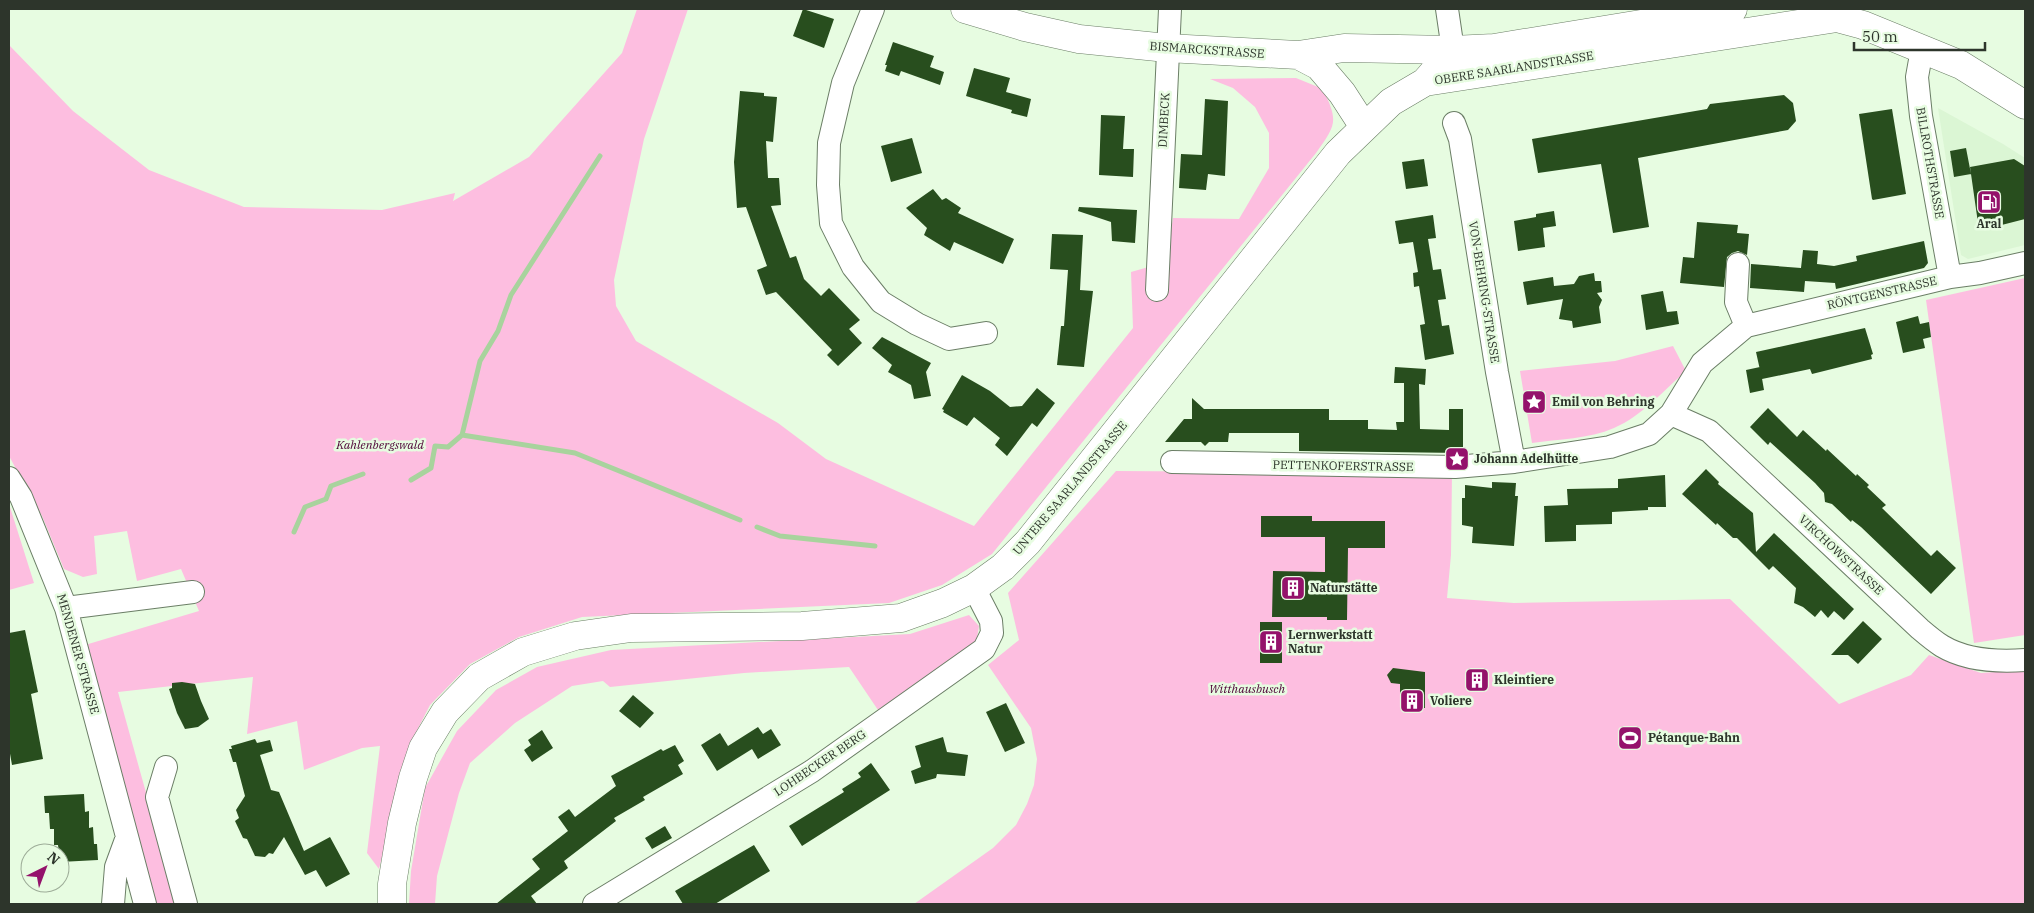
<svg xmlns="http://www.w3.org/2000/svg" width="2034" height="913" font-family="'IBM Plex Serif',serif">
<rect width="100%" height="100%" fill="#e7fce1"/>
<path fill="#dbf6d4" d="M1938,108L2003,144L2025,158V245L1968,259L1961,255Z"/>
<path fill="#fdbee0" d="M637,9H688L644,139L614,280L616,306L636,341L778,423L826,459L974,526L1133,328L1131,272L1166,262L1173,218L1239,219L1269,168V133L1255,107L1233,88L1210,79L1296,78L1323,89C1338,121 1337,124 1316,153L992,554L942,585L889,603L582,617L519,637L470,664L430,705L409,746L379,869L367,853L380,746L362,748L304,770L297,721L247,734L253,677L118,692L177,904H155L85,645L199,611L181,569L137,581L127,531L94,536L97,574L83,577L64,569L42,516L9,456L10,433L9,431V45L73,111L149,170L244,207L382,210L455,193L453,201L529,157L622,53Z
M2025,278V635L1974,643L1926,300Z
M1673,346L1686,371C1664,390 1642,416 1614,428C1589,439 1558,439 1532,443L1520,371L1615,361Z
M1116,471L1452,473L1451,555L1447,598L1514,603L1730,599L1839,704L1911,675L1929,655L1981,673L2025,670V904H914L993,848L1016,825L1027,804L1034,785L1037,759L1031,728L988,665L1019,640L1008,593Z
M9,504L34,583L9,590Z
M969,615L979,626L976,644L878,710L849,667L744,673L610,687L603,681L572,686L515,723L470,763L459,793L437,876L435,904H409L411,871L425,788L457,731L496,690L537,667L611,650L910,634Z"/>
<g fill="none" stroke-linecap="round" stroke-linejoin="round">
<path stroke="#a8d39d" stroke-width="5" d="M462,435L575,453L740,520
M411,480L431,468L435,446L448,447L462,435L480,361L498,331L511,295L600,156
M757,527L780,536L875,546
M294,532L305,507L326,499L331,486L363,474"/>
</g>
<path fill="#284e1e" d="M803,9L834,19L824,48L793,36Z
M893,42L934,56L930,67L944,72L940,85L901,71L899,76L885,71L887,65H885Z
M974,68L1010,78L1006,92L1031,99L1027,117L1011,113L1012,110L966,96Z
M740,91L764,93V96L777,97L773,142L766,141L768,178H779L781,205L771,206L790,258L796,256L804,279L821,296L829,288L860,320L849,329L862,343L838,366L827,355L832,350L776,292L766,295L757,270L767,266L746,207L737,208L734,162Z
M1784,95L1793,103L1796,121L1788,130L1638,158L1649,227L1613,233L1601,164L1538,173L1532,139L1707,109L1710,104Z
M1205,99L1228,101L1225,176L1208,174L1206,190L1179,188L1181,154L1202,155Z
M1892,109L1906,194L1873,200L1872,199L1859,114Z
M1101,115L1125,116L1123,149H1134L1133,177L1099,175Z
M912,138L922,173L891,182L881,146Z
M1966,148L1971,174L1954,177L1950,151Z
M1424,159L1428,186L1406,189L1402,162Z
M2014,159L2025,166V219L1986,229L1978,223L1970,167Z
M933,189L942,200L946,198L961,208L958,213L1014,239L1003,264L954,242L950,251L924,235L927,228L906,208Z
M1079,207L1137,210L1135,243L1112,241L1111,222L1078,211Z
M1554,211L1556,226L1543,228L1545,247L1518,251L1514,221L1536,217V214Z
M1433,215L1436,238L1428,239L1433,270L1441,269L1446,299L1438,300L1442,326L1449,325L1454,354L1425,360L1420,325L1425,324L1419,286L1414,287L1413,273L1418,272L1413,242L1399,244L1395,221Z
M1697,222L1738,225L1737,233L1749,234L1747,255L1738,251L1732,253L1727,257L1724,287L1680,283L1683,257L1694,258Z
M1052,234L1083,235L1080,290L1093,291L1084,367L1057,365L1061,326H1064L1068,270L1050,269Z
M1924,241L1928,263L1924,268L1836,289L1835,283L1805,281L1804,292L1750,288L1751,264L1801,268L1803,250L1818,251L1817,264L1834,266L1857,261L1856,256Z
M1594,273L1595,281H1601L1602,292L1597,293L1602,300L1599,307L1601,323L1573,328L1572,321L1559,319L1563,299L1527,305L1523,282L1553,277L1554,286L1574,284L1579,276Z
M1663,291L1667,312L1677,311L1679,324L1646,330L1641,295Z
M1918,316L1920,324L1929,322L1931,337L1923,339L1925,348L1903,353L1896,322Z
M1865,328L1873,354L1871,355L1872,359L1812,374L1810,369L1762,379L1756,352Z
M882,337L931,363L926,372L931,396L914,399L911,385L888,372L892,365L872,348Z
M1395,367L1426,369L1425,385L1419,384L1420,429L1449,430V409H1463V453L1299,451V433H1229L1228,442H1209L1205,446L1201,442H1165L1184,419H1192V398L1204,409H1329V420H1368V429L1397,430L1396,422H1404V383H1394Z
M1760,367L1764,390L1750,393L1746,370Z
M962,375L990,391L1010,407L1022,406L1037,388L1055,403L1037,427L1032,423L1007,456L995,445L1000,438L974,417L967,426L943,412L944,410L942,409Z
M1768,408L1797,437L1803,430L1826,451L1827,449L1856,476L1857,474L1869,485L1867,487L1886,505L1882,508L1931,556L1937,550L1956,568L1931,594L1861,527L1852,520L1851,522L1832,504L1825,502L1824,493L1815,483L1770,442L1768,445L1750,427Z
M1706,469L1719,482L1718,484L1753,513L1756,552L1774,533L1854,609L1844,620L1834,611L1828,618L1821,610L1815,617L1803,607L1794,603L1796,588L1773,566L1769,570L1737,538H1733L1717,523L1716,525L1682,494Z
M1665,475L1666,507H1648V510L1612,512V524L1576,525V541L1545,542L1544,506L1568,505L1567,489L1618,488V479Z
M1492,482L1516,483L1515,496H1518L1514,546L1472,543L1473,527L1462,525V498H1465V485L1492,488Z
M1261,516H1312V521H1385V548H1348L1347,620H1327V617H1272L1273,571L1325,572V537H1261Z
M1863,621L1882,639L1858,664L1848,655H1831Z
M1260,622H1282V663H1260Z
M25,630L38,692L31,694L43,759L12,765L9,748V633Z
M1393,668L1425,672V708L1400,707V684L1391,683L1387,675Z
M1466,674L1489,675L1488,688L1466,687Z
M182,682L195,684L201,701L209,719L198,727L185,729L177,713L169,689L172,688V683Z
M633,695L654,713L640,728L619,711Z
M1006,703L1025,743L1005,752L986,712Z
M758,727L763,734L771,729L781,745L758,759L752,749L717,771L701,745L720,733L728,746Z
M542,730L553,748L532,762L524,750L531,745L528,740Z
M943,737L947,752L968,755L965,776L937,774L936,778L915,784L911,771L921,767L915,746Z
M255,739L257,743L270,740L273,751L260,755L271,790L279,792L304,851L330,837L350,874L326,887L316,870L305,875L284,837L273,854L269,853L265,857L255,856L247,839L243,838L235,821L239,818L236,810L245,796L236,762H233L229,749H232L231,746Z
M675,745L684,761L678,765L683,774L643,797L645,800L614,818L616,821L564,861L568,868L531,896L537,904H496L540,869L532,859L568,831L558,817L569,809L575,817L616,786L611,776L661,749L663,751Z
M871,763L890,790L802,846L789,826L844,792L842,789L861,777L858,773Z
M84,794L85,812L89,811V828L93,827L94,844H97L98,860L60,862L58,845H54V829H50L49,813H45L44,796Z
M665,826L672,838L652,849L645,838Z
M754,845L770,871L715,904H683L675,891Z"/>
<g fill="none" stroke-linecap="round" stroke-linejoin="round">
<defs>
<path id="minor" d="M873,9L843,83L829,143L828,185L831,223L853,267L881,302L917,324L949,339L986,333
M1447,9L1453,50
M1922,49L1917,77L1921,116L1950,277
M1454,123L1460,139L1497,372L1514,462
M1738,264L1736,302L1746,326
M1157,290L1170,9
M1671,414L1709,431L1920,629C1927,635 1934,641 1942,646C1967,661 1998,662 2025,660
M1172,462L1455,467L1514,462L1610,447L1649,434L1671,414L1702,363L1746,326L1950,277L1980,273L2025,263
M9,478L21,497L66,608L145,904
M66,608L193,592
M166,767L157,797L186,904
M113,904L116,867L127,837
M594,904L812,771L984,649L992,633L991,621L974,588"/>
<path id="major" d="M965,9L1025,27L1079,39L1167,48L1298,55L1344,48L1453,50L1494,48L1733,9
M1820,9L1837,18L1863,25L1961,65L2025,105
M1298,55L1319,66L1342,93L1364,127
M1425,82L1837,18
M392,904V884L402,823L413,778L423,748L445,712L479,677L523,652L575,636L631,628L802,626L901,618L943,603L974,588L1003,567L1028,542L1338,153L1391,102L1425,82L1453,50"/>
</defs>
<use href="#minor" stroke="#6b7e66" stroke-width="24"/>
<use href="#major" stroke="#6b7e66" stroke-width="29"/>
<use href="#minor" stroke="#fff" stroke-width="22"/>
<use href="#major" stroke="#fff" stroke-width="28"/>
</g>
<defs>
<symbol id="fuel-square" viewBox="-11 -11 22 22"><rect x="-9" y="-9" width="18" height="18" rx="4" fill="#94126b" stroke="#e7fce1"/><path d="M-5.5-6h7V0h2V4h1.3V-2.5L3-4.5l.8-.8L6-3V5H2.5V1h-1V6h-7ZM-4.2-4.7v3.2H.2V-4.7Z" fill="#fff"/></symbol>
<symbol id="sight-square" viewBox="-11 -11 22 22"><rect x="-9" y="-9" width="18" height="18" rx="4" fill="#94126b" stroke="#e7fce1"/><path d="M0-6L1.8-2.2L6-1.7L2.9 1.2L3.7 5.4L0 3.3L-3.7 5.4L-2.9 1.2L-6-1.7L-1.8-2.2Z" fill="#fff"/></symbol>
<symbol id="building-square" viewBox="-11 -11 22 22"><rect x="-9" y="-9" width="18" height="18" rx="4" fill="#94126b" stroke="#e7fce1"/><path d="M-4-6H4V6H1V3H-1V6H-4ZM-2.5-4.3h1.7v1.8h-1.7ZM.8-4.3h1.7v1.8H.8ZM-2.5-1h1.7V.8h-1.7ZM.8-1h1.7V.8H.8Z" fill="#fff"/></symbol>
<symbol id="stadium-square" viewBox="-11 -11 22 22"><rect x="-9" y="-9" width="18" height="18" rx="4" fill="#94126b" stroke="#e7fce1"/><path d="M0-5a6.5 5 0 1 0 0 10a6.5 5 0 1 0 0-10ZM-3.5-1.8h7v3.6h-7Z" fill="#fff"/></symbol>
</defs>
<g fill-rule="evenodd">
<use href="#fuel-square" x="1975" y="188" width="28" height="28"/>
<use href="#sight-square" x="1520" y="388" width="28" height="28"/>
<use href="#sight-square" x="1443" y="445" width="28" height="28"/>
<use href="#building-square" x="1279" y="574" width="28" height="28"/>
<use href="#building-square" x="1257" y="628" width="28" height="28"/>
<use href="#building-square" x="1463" y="666" width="28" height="28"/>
<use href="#building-square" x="1398" y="687" width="28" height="28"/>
<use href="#stadium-square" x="1616" y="724" width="28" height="28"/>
</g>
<g text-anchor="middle" stroke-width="5" stroke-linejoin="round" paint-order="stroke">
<g font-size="12" fill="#2d352b" stroke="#e7fce1">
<text transform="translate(1207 50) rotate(4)" y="4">BISMARCKSTRASSE</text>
<text transform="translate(1514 68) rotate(-9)" y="4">OBERE SAARLANDSTRASSE</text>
<text transform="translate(1164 120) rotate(-87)" y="4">DIMBECK</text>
<text transform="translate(1930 163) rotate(80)" y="4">BILLROTHSTRASSE</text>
<text transform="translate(1484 292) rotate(81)" y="4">VON-BEHRING-STRASSE</text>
<text transform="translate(1882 293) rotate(-13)" y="4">RÖNTGENSTRASSE</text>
<text transform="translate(1343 466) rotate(1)" y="4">PETTENKOFERSTRASSE</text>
<text transform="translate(1070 488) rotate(-50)" y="4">UNTERE SAARLANDSTRASSE</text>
<text transform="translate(1841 555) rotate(43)" y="4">VIRCHOWSTRASSE</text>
<text transform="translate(78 654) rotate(74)" y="4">MENDENER STRASSE</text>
<text transform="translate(820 763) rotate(-34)" y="4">LOHBECKER BERG</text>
</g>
<g font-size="12" font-weight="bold" fill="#2d352b" stroke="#e7fce1" text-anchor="start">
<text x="1989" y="228" text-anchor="middle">Aral</text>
<text x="1552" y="406">Emil von Behring</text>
<text x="1474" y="463">Johann Adelhütte</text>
<text x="1310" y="592">Naturstätte</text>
<text x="1288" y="639">Lernwerkstatt<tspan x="1288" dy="14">Natur</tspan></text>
<text x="1494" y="684">Kleintiere</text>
<text x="1430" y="705">Voliere</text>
<text x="1648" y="742">Pétanque-Bahn</text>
</g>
<g font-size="12" font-style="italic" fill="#4d0236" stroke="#e7fce1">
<text x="380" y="449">Kahlenbergswald</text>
<text x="1247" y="693">Witthausbusch</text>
</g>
</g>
<rect width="2034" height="913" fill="none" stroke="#2d352b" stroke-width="20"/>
<g transform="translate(45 868) rotate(42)"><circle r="24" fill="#e7fce1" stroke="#9dac98"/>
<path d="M0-4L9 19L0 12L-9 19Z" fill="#94126b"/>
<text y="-8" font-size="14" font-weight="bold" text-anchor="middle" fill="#2d352b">N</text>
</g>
<path d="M1854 42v8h131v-8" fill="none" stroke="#2d352b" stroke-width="2.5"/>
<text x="1862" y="42" font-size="15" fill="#2d352b" stroke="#e7fce1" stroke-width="4" paint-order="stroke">50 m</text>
</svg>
